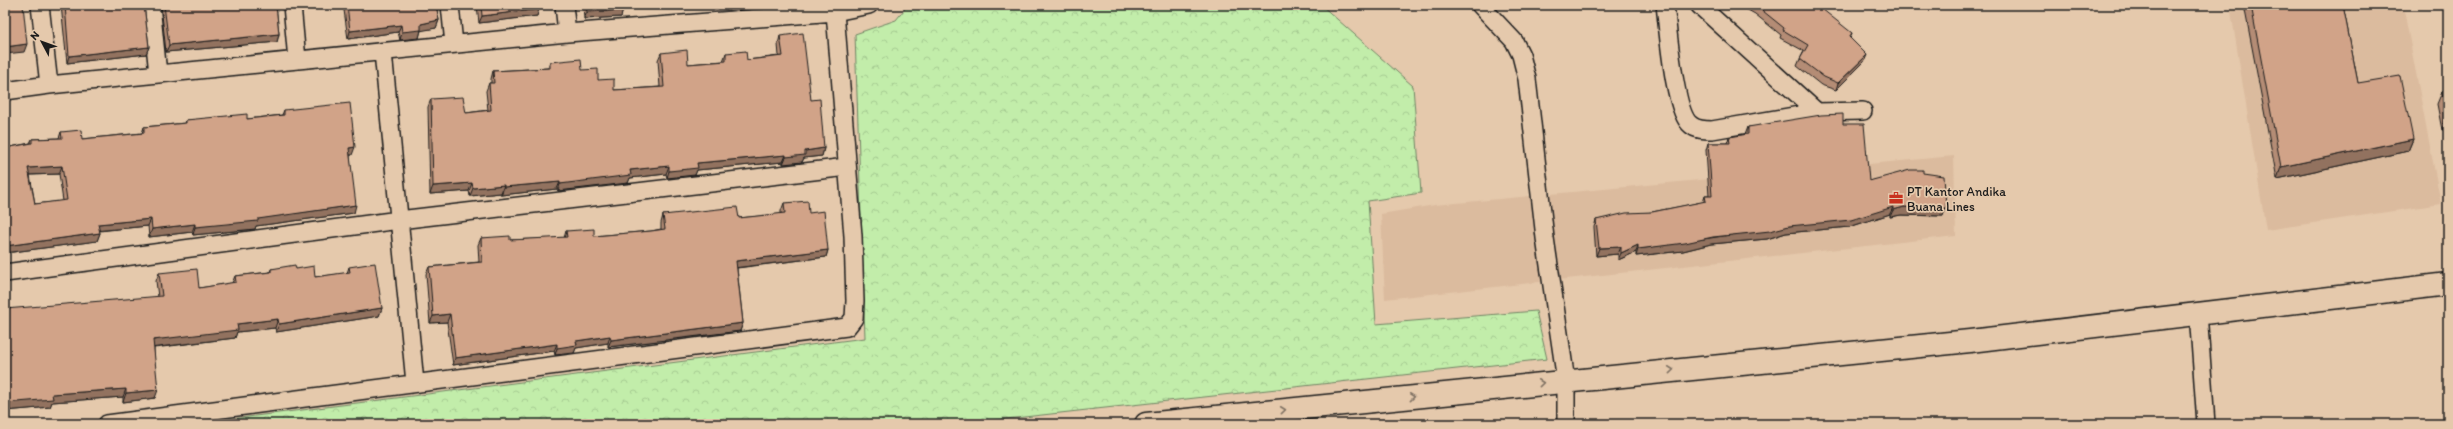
<svg xmlns="http://www.w3.org/2000/svg" width="2453" height="429" font-family="Itim,sans-serif">
<defs>
<pattern id="forest-crowns" width="20" height="18" patternUnits="userSpaceOnUse"><rect width="20" height="18" fill="#c2edaa"/><path d="M2 6a3 3 0 1 1 6 0M12 15a3 3 0 1 1 6 0" fill="none" stroke="#a6cb92"/></pattern>
</defs>
<rect width="100%" height="100%" fill="#e5c9ac"/>
<filter id="ink" filterUnits="userSpaceOnUse"><feTurbulence type="fractalNoise" baseFrequency=".025" numOctaves="2"/><feDisplacementMap in="SourceGraphic" scale="8" xChannelSelector="R" yChannelSelector="G"/><feConvolveMatrix kernelMatrix="1 2 1 2 8 2 1 2 1" color-interpolation-filters="sRGB"/></filter>
<g filter="url(#ink)">
<path fill="#dbbb9e" d="M2230,5H2403L2441,204L2266,230Z
M1954,156L1956,236L1385,299L1381,214L1435,205Z"/>
<path fill="url(#forest-crowns)" stroke="#6f8463" d="M908,5H1321L1413,86L1421,193L1368,201L1376,324L1536,311L1547,359L961,424H193L865,338L855,34L896,20Z"/>
<g fill="none" stroke-linecap="round" stroke-linejoin="round">
<defs>
<path id="minor" d="M40,5L49,85
M151,5L158,74
M292,5L297,60
M450,5L454,44
M564,5L567,33
M1480,5L1514,41L1521,55L1527,79L1545,238L1566,381V424
M1665,5C1668,28 1674,113 1691,125C1697,130 1704,130 1712,130L1817,112L1863,111
M1699,5L1817,112
M383,52L415,383
M5,91L49,85L567,33L835,12L869,5
M5,273L399,220L847,167
M2198,312L2206,424
M107,424L847,327L854,318L855,301L853,236L835,12"/>
<path id="tertiary" d="M1146,424L1970,341L2448,284"/>
</defs>
<use href="#minor" stroke="#1c1c1c" stroke-width="20"/>
<use href="#tertiary" stroke="#1c1c1c" stroke-width="25"/>
<use href="#minor" stroke="#e5c9ac" stroke-width="17"/>
<use href="#tertiary" stroke="#e5c9ac" stroke-width="22"/>
</g>
<path fill="#b48c75" stroke="#1c1c1c" fill-rule="evenodd" d="M61,5H144L149,47L146,54L67,63Z
M161,5H276L279,34L277,42L166,52Z
M346,5H436L439,20L436,28L421,30L419,38L400,40L398,32L348,39L344,10Z
M477,5H539L537,16L479,23Z
M583,5H623L621,17L584,19Z
M1739,5H1791L1795,9L1852,33L1850,39L1864,62L1836,90L1821,85L1797,66L1800,59L1804,51L1780,38L1781,35L1755,14Z
M2244,5H2343L2358,83L2413,139L2408,151L2277,179Z
M780,36L811,100L824,148L822,156L804,158L802,162L783,164V162L697,170L695,175L667,178L666,174L630,178L628,183L558,191L557,189L501,195V193L470,196L469,191L430,194L428,107L431,99L466,113L488,110L486,91L489,83H491V79L493,71L548,68L550,62L582,70L614,90L660,87L658,60L661,53L688,64L723,61L726,53L747,60L779,56L778,44Z
M2442,92L2448,128L2442,130L2437,104Z
M284,110L352,155H350L354,213L256,226L255,229L193,235L192,232L149,237L148,226L99,231L100,233L97,241L5,253V148L30,143L32,139L59,138L61,132L82,139L142,133L144,127L185,123L186,120L247,119L282,115ZM59,174L63,201L35,204L30,175Z
M1843,124L1869,181L1923,173L1943,216L1901,215L1890,217V214L1849,227L1786,233L1767,239L1711,244L1683,251L1636,256V252L1618,260V254L1596,256L1594,227L1596,220L1652,212L1703,202L1705,196H1709L1706,150L1708,143H1727L1729,137L1745,135L1748,127Z
M784,203L809,213L828,250L826,257L737,268L743,323L740,331L608,347V343L576,348L574,353L555,355L554,351L453,365L447,322L430,323L426,274L429,267L479,262L478,245L481,238L510,240L564,238L566,231L594,236L651,231L661,229V223L663,215L739,218L781,214V211Z
M349,267L382,308L379,316L276,332L275,328L237,332L235,338L154,348L155,398L123,402V397L52,402L50,407L5,411L158,297L156,281L159,273L199,288L232,283L235,276L270,272L271,269H296L315,277L347,273Z"/>
<path fill="#92725f" stroke="#1c1c1c" d="M539,9L537,16L479,23L482,16Z
M623,10L621,17L584,19L587,12Z
M439,20L436,28L420,31L421,30L419,38L400,40L402,32L421,24Z
M401,25L398,32L348,39L350,31Z
M279,34L277,42L166,52L169,45Z
M27,44L24,52L5,54V47Z
M149,47L146,54L67,63L69,56Z
M1867,55L1864,62L1836,90L1838,83Z
M2446,117H2448V128L2442,130Z
M2413,139L2408,151L2277,179L2281,167Z
M355,147L352,155H347L349,148Z
M824,148L822,156L804,158L802,162L783,164L786,157L805,151Z
M786,155L783,162L697,170L695,175L667,178L669,171L697,163Z
M62,166L59,174L26,175L28,168Z
M669,166L666,174L630,178L628,183L558,191L560,184L630,170Z
M560,182L557,189L501,195L504,187Z
M472,183L469,191L430,194L433,186Z
M504,185L501,193L470,196L473,188Z
M356,205L354,213L256,226L255,229L193,235L195,227Z
M1893,207L1890,214L1849,227L1786,233L1767,239L1711,244L1683,251L1636,256L1638,249L1789,226Z
M1904,207L1946,208L1943,216L1901,215L1890,217L1893,210Z
M151,219L148,226L95,231L98,224Z
M195,224L192,232L149,237L152,229Z
M100,233L97,241L5,253V246Z
M1638,245L1636,252L1618,260L1621,253Z
M1621,247L1618,254L1596,256L1599,248Z
M828,250L826,257L734,268L736,261Z
M382,308L379,316L276,332L279,324Z
M450,314L447,322L430,323L433,316Z
M278,319L275,328L237,332L235,338L150,348L153,340L237,324Z
M743,323L740,331L608,347L611,340Z
M610,336L608,343L576,348L574,353L555,355L557,348L576,341Z
M557,344L554,351L453,365L455,358Z
M126,389L123,397L52,402L50,407L5,411V403L52,394Z
M158,390L155,398L123,402L126,393Z"/>
<path fill="#d1a388" stroke="#1c1c1c" fill-rule="evenodd" d="M5,5H23L27,44L5,47Z
M65,5H144L149,47L69,56Z
M164,5H276L279,34L169,45Z
M347,5H436L439,20L421,24V30L402,32L401,25L350,31Z
M481,5H539V9L482,16Z
M586,5H623V10L587,12Z
M1755,5H1791L1795,9L1799,5H1817L1852,33L1849,37L1867,55L1838,83L1824,77L1800,59L1808,45L1783,30L1784,28L1758,7Z
M2251,5H2343L2358,83L2400,76L2413,139L2281,167Z
M803,33L811,100L820,99L824,148L805,151V155L786,157V155L697,163L698,168L669,171V166L630,170L631,175L560,184V182L504,187V185L473,188L472,183L433,186L431,99L463,97L466,113L491,110L489,83H494L493,71L550,68V62L581,59L582,70L598,69V80L614,79V90L664,87L661,53L687,50L688,64L726,61V53L746,51L747,60L783,56L780,36Z
M2448,91V117H2446L2442,92Z
M350,103L355,147L349,148L356,205L258,219V221L195,227V224L152,229L151,219L98,224L100,233L5,246V148L32,143V139L62,138L61,132L81,130L82,139L144,133V127L186,123V120L247,114V119L284,115V110ZM62,166L67,200L35,204L28,168Z
M1843,114V124H1864L1869,181L1910,170H1923V173L1944,176L1946,208L1904,207L1893,210V207L1851,220L1789,226L1770,231L1713,237L1685,243L1638,249V245L1621,253V247L1599,248L1596,220L1626,213L1652,212L1706,201L1705,196H1712L1708,143H1730L1729,137L1748,134V127L1821,115Z
M808,201L809,213L824,211L828,250L736,261L743,323L611,340L610,336L576,341L577,345L557,348V344L455,358L450,314L433,316L429,267L482,262L481,238L510,236V240L567,237L566,231L594,229V236L651,231L665,229L663,215L737,207L739,218L785,213L784,203Z
M375,263L382,308L279,324L278,319L237,324L238,330L153,340L158,390L126,393V389L52,394L53,399L5,403V309L162,296L159,273L197,269L199,288L236,282L235,276L271,272V269L295,265L296,269L314,266L315,277L350,272L349,267Z"/>
<defs><path id="oneway-chevron" d="M-2-3.5L2.5 0L-2 3.5" fill="none" stroke-width="1.6" stroke-linecap="round" stroke-linejoin="round"/></defs>
<g stroke="#807264">
<use href="#oneway-chevron" transform="translate(1671 370) rotate(-6)"/>
<use href="#oneway-chevron" transform="translate(1541 383) rotate(-6)"/>
<use href="#oneway-chevron" transform="translate(1412 397) rotate(-6)"/>
<use href="#oneway-chevron" transform="translate(1283 410) rotate(-6)"/>
</g>
</g>
<defs>
<symbol id="office-bare" viewBox="-9 -9 18 18"><path d="M-6-3h4V-5.5h4V-3h4V5H-6ZM-1-4.5V-3h2v-1.5ZM-6 0V1H6V0Z" fill="#c8321e" stroke="#e5c9ac" stroke-width="2.5" paint-order="stroke"/></symbol>
</defs>
<g fill-rule="evenodd">
<use href="#office-bare" x="1886" y="188" width="20" height="20"/>
</g>
<g text-anchor="middle" stroke-width="3.5" stroke-linejoin="round" paint-order="stroke">
<g font-size="13" fill="#1c1c1c" stroke="#e5c9ac" text-anchor="start">
<text x="1907" y="196">PT Kantor Andika<tspan x="1907" dy="15">Buana Lines</tspan></text>
</g>
</g>
<rect width="2453" height="429" fill="none" stroke="#e5c9ac" stroke-width="20"/>
<rect x="10" y="10" width="2433" height="409" fill="none" stroke="#1c1c1c" stroke-width="1.5" filter="url(#ink)"/>
<g transform="translate(42 42) rotate(311)" stroke="#e5c9ac" stroke-width="3" paint-order="stroke">
<path d="M0-3L7 15L0 10L-7 15Z" fill="#1c1c1c"/>
<text y="-6" font-size="11" font-weight="bold" text-anchor="middle" fill="#1c1c1c">N</text>
</g>
</svg>
